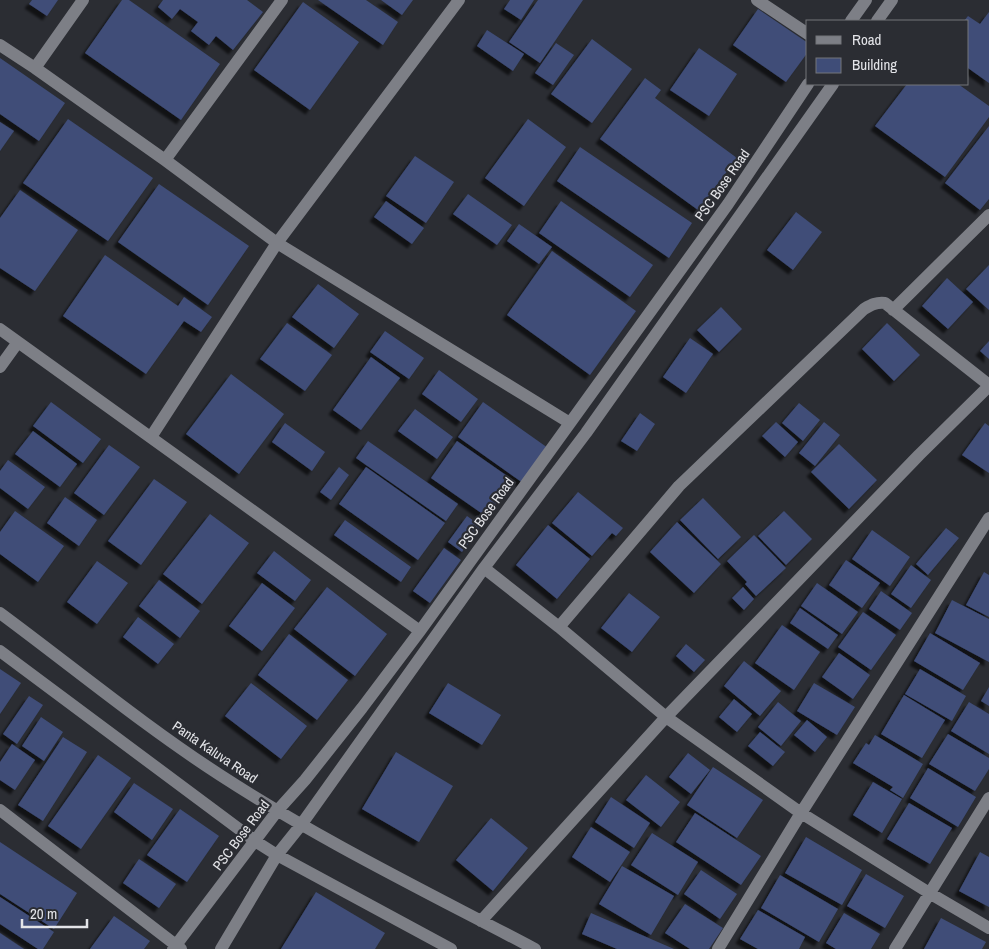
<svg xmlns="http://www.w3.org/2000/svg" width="989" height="949" font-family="'Archivo Narrow',sans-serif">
<defs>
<filter id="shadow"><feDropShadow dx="-4.5" dy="4.5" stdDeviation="1" flood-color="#0009"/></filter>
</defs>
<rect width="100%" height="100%" fill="#2b2d33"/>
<path fill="#3f4d78" filter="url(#shadow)" d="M32,0H58L47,16L29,4Z
M122,0H129L220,64L181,120L85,53Z
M163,0H247L263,12L233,50L216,36L209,45L191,31L198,22L180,9L172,19L158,7Z
M318,0H366L398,22L383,45Z
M381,0H413L402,15Z
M510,0H534L521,20L504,9Z
M538,0H583L540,63L509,42Z
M303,2L359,42L310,110L254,70Z
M758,9L808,43V52L786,82L733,45Z
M989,12V83L968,68V21H964L968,16L980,24Z
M487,30L524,54L513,71L477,46Z
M592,39L632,69L592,123L551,94Z
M556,43L574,55L553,85L535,73Z
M699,48L737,74L709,116L670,90Z
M0,58L65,103L39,141L0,114Z
M645,78L661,90L655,98L737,158L698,210L600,139Z
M907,84H958L989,106V117L945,177L875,126Z
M68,119L153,178L108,241L23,183Z
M528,119L566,147L524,206L485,178Z
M0,122L14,131L0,151Z
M989,126V199L980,210L945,183Z
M580,147L692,223L669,258L557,181Z
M415,156L454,182L426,223L386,196Z
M159,184L249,246L208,305L118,242Z
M20,190L78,230L35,291L0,268V218Z
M468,194L512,225L497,245L453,214Z
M386,201L424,228L412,244L374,217Z
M561,201L653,265L630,297L539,233Z
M796,212L822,232L793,270L767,250Z
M519,224L552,247L539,264L507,241Z
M552,251L636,311L590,375L507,315Z
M105,255L178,306L184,297L212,317L201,332L184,321L146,374L63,316Z
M989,265V310L966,289Z
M947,278L973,302L948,329L922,306Z
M318,284L359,314L334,348L292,317Z
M721,307L742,329L719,352L697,330Z
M287,323L332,355L305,391L260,359Z
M887,323L920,355L894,381L862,349Z
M385,331L424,358L409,379L370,352Z
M690,338L713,354L686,393L663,377Z
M989,341V359L980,351Z
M371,357L400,378L361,430L333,410Z
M439,370L478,399L461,422L422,394Z
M231,374L284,414L239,474L186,434Z
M51,402L101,439L83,463L33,426Z
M483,402L548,448L523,483L458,437Z
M799,403L820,420L803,441L782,423Z
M415,409L453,437L437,459L398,431Z
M640,413L655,424L637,451L621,441Z
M776,422L798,442L785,457L762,436Z
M824,422L840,435L815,466L799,453Z
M285,423L325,452L312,471L272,442Z
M985,423L989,426V473L962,455Z
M33,431L77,464L60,487L15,454Z
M368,441L458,504L446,521L356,458Z
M457,441L513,480L487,517L431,478Z
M839,444L877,480L849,509L811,472Z
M109,445L140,467L104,515L74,493Z
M8,460L45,487L28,509L0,488V471Z
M339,467L349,475L331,500L320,492Z
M366,467L445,523L418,560L339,504Z
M154,479L187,502L141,565L108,541Z
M578,492L623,528L616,536L612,533L592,556L552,523Z
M65,497L97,520L79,546L47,523Z
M703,498L741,537L718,559L680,520Z
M15,511L64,546L38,582L0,554V532Z
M784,511L812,539L786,565L758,536Z
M210,514L249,543L202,604L163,574Z
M467,516L481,526L462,552L448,542Z
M345,520L411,567L401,582L334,535Z
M677,522L721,564L694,593L650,552Z
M548,525L590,559L557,599L516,565Z
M946,528L959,538L928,575L916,564Z
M872,530L910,557L890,586L852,559Z
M754,535L786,568L756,596L745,584L747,582L727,561Z
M444,548L461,560L430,603L413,591Z
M274,551L311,580L295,601L257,573Z
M846,560L880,583L862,608L829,585Z
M97,561L128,583L97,624L67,602Z
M911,565L931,580L911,608L891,594Z
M984,572L989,575V617L966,605Z
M159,580L200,611L180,638L139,606Z
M262,583L295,608L262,651L229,626Z
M817,583L858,612L842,634L801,606Z
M327,587L387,634L355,676L294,629Z
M743,587L754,599L744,610L732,598Z
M881,591L912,613L900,630L869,609Z
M629,593L660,617L632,652L601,628Z
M952,600L989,619V662L935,633Z
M800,608L838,635L828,649L790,623Z
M863,612L896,635L871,670L838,647Z
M138,617L174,644L158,664L123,637Z
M782,625L820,652L794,690L755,663Z
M930,633L980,663L963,690L914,661Z
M289,634L348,680L317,720L258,675Z
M686,644L705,660L694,672L676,656Z
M839,653L870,675L853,699L822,677Z
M744,661L781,691L760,716L724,686Z
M0,669L21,683L0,714Z
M920,669L966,696L952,721L905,694Z
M251,683L307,726L281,759L225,716Z
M448,683L501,715L482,745L429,713Z
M814,683L855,707L837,735L797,711Z
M989,687V706L981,701Z
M904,695L945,720L922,758L881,734Z
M29,696L43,705L17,744L3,734Z
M734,699L752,714L737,732L719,717Z
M778,702L801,721L781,746L758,727Z
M969,702L989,714V754L951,731Z
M41,717L63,732L44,761L22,746Z
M807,720L827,737L815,752L794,735Z
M760,732L785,752L773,766L748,746Z
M948,734L989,758V769L975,791L929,764Z
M875,735L923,764L903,798L890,790L893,787L853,763L866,743L869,745Z
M63,737L87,752L43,821L18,805Z
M12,744L35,760L15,790L0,780V762Z
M396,752L453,786L419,842L362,809Z
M688,753L710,770L691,794L669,777Z
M98,755L131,778L81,849L48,826Z
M713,767L763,800L737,838L687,805Z
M928,768L976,797L958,827L910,798Z
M646,775L680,802L661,827L626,800Z
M873,782L902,799L882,833L853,815Z
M134,783L173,809L152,840L114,812Z
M611,797L650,823L634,848L595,822Z
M909,803L952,828L930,864L887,839Z
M180,809L219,836L187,882L147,855Z
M695,813L761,856L741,885L676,842Z
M491,818L528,848L493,891L456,860Z
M591,827L630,852L610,882L572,857Z
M652,833L698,862L678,895L631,865Z
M806,837L862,870L842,905L785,873Z
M0,842L77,893L54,929L0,894Z
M980,852L989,857V907L959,891Z
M139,859L176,884L159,908L123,883Z
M622,866L674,896L651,935L599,904Z
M701,870L737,894L720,919L684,894Z
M866,874L904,896L885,928L847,906Z
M780,875L838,909L819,942L761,908Z
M316,892L385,933L375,949H281Z
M0,897L54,932L43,949H38L0,924Z
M685,904L723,928L709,949H690L665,933Z
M758,910L805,937L799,949H758L740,939Z
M591,913L674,949H617L582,934Z
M844,913L880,934L871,949H836L826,943Z
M114,916L150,941L144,949H90Z
M941,918L986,942L982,949H924Z
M0,933L24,949H0Z"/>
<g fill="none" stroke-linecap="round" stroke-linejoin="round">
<path stroke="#7d7f86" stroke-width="12" d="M757,0L808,34
M851,21L866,0
M877,21L892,0
M0,45L35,68L165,160L277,243L570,423
M35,68L83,0
M165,160L282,0
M893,310L989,215
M0,329L420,631
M0,367L18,342
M151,437L277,243L459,0
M484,568L559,627L666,717L801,813L931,894L989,928
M0,613C73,667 143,725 220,775C320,840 429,893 535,949
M559,627L679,486L864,309C871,305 876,302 885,303L989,385
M0,651L255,841L277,855L451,949
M0,810L181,949
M481,921L666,717L919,455L989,386
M173,949L278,810L305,780L362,708L420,631L728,204L808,84
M221,949L277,855L301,825L484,568L586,433L833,84
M718,949L801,813L989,518
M895,949L989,798"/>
</g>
<g text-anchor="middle" stroke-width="4.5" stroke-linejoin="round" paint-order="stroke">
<g font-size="14" fill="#e3e4e8" stroke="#2b2d33">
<text transform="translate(722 185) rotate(-55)" y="5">PSC Bose Road</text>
<text transform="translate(486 513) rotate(-54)" y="5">PSC Bose Road</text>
<text transform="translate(215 752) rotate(34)" y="5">Panta Kaluva Road</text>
<text transform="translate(241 835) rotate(-53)" y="5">PSC Bose Road</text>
</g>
</g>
<rect x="806" y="20" width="162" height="65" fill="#2b2d33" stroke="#75767b"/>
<rect x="816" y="36" width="25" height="8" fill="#7d7f86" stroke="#75767b"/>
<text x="852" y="45" font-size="15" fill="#e3e4e8">Road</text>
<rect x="816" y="58" width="25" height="15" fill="#3f4d78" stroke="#75767b"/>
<text x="852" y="70" font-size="15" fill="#e3e4e8">Building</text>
<path d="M22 919v8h65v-8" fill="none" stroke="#e3e4e8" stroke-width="2.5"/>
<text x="30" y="919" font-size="15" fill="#e3e4e8" stroke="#2b2d33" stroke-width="4" paint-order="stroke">20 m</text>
</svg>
